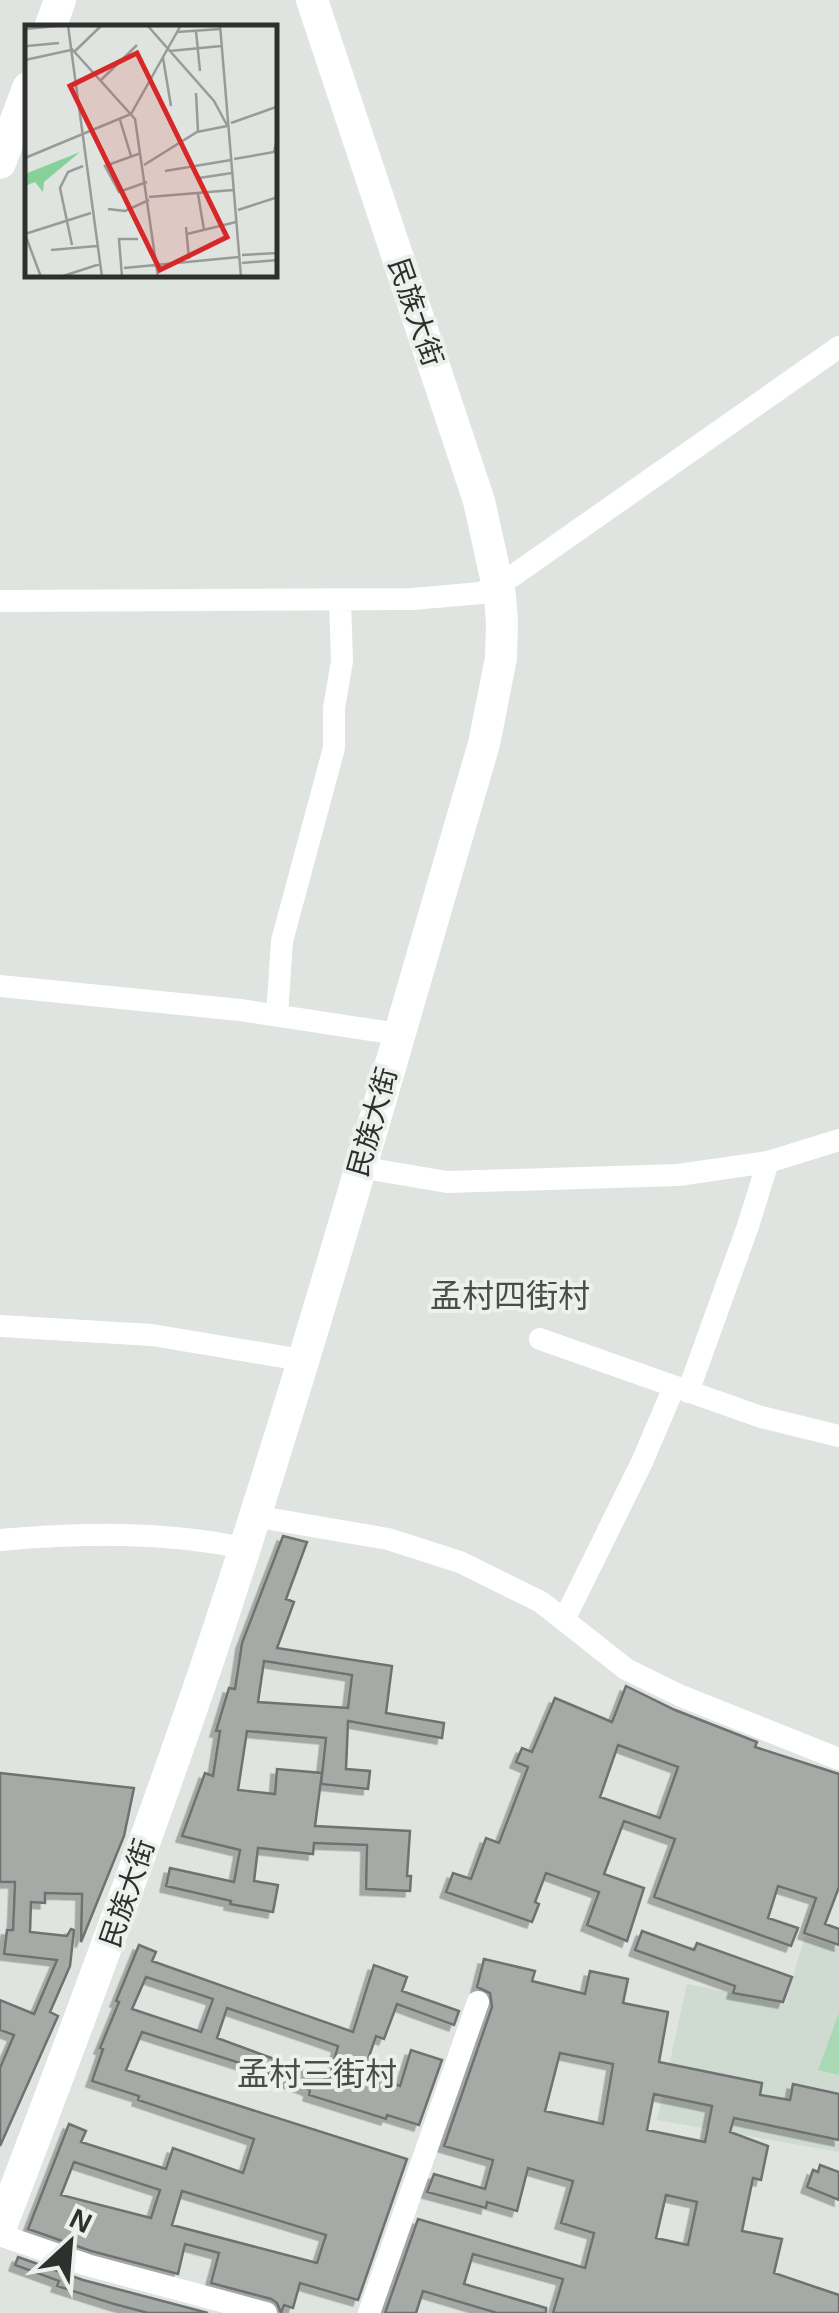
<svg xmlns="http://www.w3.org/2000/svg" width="839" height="2313" font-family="Helvetica,'Noto Sans SC',sans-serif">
<defs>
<filter id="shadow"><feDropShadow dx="-5.5" dy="5.5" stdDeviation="0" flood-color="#0004"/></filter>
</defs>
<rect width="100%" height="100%" fill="#dfe4e0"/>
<path fill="#cfdad1" d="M805,1936L839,1947V2152L657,2120L687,1984L785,2004Z"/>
<path fill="#a9d8b4" d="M839,2013V2075L818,2070Z"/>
<path fill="#a6aaa7" stroke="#6e726f" stroke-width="2.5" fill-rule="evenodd" filter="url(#shadow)" d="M283,1536L307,1542L286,1599L294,1602L277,1648L392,1666L386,1713L444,1723L442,1738L348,1721L346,1769L370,1771L368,1789L321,1784L326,1738L247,1731L238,1790L275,1794L277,1769L322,1773L315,1826L410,1831L407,1876H411L410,1891L366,1889L367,1845L314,1843L313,1854L258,1848L254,1881L278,1885L273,1912L230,1904L231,1901L166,1886L170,1868L234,1882L240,1850L182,1836L205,1773L213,1776L220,1731H216L229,1688L235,1689L242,1643ZM264,1661L352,1675L348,1708L258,1702Z
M626,1686L675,1710L757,1742L755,1747L839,1774V1887L825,1924L839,1929V1945L804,1933L816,1898L778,1886L768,1918L798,1928L791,1946L654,1897L675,1839L624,1821L604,1874L644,1888L627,1941L587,1925L599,1892L546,1873L535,1902L539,1904L532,1922L446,1892L453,1873L471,1879L486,1838L499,1843L528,1767L516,1762L522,1748L532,1752L555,1698L612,1722ZM618,1745L678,1767L660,1818L600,1797Z
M0,1773L134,1788L124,1836L81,1942L82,1894L45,1893V1903L31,1902L30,1932L67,1936L71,1929L74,1930L70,1966L50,2012L58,2016L0,2146V2068L14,2035L0,2030V2000L34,2014L57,1960L4,1954L7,1930H13L15,1882H0Z
M642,1931L694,1950L697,1943L792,1977L783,2002L733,1993L735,1986L635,1950Z
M139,1945L156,1952L152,1961L353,2032L374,1965L407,1977L402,1991L459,2011L454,2025L397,2004L384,2039L376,2036L363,2074L400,2086L411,2050L442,2060L419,2125L387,2115L386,2119L309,2095L310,2090L246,2065L142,2032L126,2070L407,2159L358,2300L300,2283L293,2308L284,2305L281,2313L277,2303L271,2299L211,2283L219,2253L185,2244L178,2274L91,2251L28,2229L69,2124L86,2131L81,2142L166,2169L173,2148L243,2173L254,2139L138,2100L139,2096L92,2081L103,2049L100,2048L119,2002L116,2001ZM146,1977L213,1999L201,2032L132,2009ZM227,2008L338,2046L329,2079L217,2038ZM74,2162L160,2190L151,2218L61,2195ZM182,2191L326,2235L317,2263L172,2225Z
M484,1959L535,1971L532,1981L585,1994L590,1971L628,1979L623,2003L668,2012L659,2062L762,2083L760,2095L790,2100L793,2084L839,2094V2140L734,2118L730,2132L768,2146L761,2180L753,2178L742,2231L782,2239L774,2273L839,2295V2313H553L563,2279L473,2254L464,2284L546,2308V2313H497L423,2291L416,2313H385L418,2219L585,2268L594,2233L561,2223L573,2181L528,2168L517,2211L487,2202L486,2208L427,2192L434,2174L485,2189L493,2160L444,2146L492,2007L490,1993L477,1987ZM560,2053L613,2064L603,2124L545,2111ZM654,2094L712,2106L705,2142L647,2130ZM666,2195L697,2202L688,2245L656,2238Z
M820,2165L839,2172V2200L807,2187L813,2170L818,2172Z
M18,2257L83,2280L208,2313H148L114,2304L57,2286L59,2281L15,2265Z"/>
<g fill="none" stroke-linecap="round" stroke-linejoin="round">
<path stroke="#fff" stroke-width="22" d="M0,601L412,599L481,593L511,577L839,347
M0,986L240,1010L398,1034
M277,1015L282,941L334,748V708L342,661L340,600
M359,1167L447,1182L678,1175L768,1162L839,1140
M0,1326L152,1335L302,1360
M540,1339L761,1417L839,1436
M688,1392L748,1226L768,1162
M254,1516L388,1539L460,1562L541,1602L626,1669L681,1696L839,1759
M0,1540C82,1533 162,1531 244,1548
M564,1620L642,1462L674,1387
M0,2235L87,2265L266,2313
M369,2313L478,2002"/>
<path stroke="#fff" stroke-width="32" d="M50,28L60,0
M0,163L28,88
M0,2229C72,2041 143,1852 208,1661C309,1358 394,1050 484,744L501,658L502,622L500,596L479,501L312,0"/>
</g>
<g text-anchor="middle" stroke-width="8" stroke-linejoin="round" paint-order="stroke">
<g font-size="28" fill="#2e302e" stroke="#edf1ed">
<text transform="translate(416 312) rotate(71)" y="10">民族大街</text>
<text transform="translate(372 1122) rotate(-74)" y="10">民族大街</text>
<text transform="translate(127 1893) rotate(-71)" y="10">民族大街</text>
</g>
<g font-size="32" fill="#4a4d4a" stroke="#edf1ed">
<text x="510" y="1307">孟村四街村</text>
<text x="317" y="2085">孟村三街村</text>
</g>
</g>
<g transform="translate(25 25)">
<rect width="252" height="252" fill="#dfe4e0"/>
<path d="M55,127L19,157L18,167L10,157L0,161V149Z" fill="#85d199"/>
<path fill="none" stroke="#989c99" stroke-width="2.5" d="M43,0L46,23L110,94L133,252M122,0L189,76L203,102M195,0L216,252M0,4L32,1M171,6L175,46M152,7L195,4M2,21L34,18M46,23L77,252M145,26L196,21M49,27L77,0M138,33L146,81M0,35L46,25M76,55L112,20M171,68L173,106M95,95L106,131M206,98L251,82M116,128L80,141L94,167L122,157M0,133L106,89L156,0M209,134L249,127L253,109M119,140L172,107L202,101M140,146L206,135M174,153L207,148M173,169L179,205M124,172L208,165M83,184L100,186L124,175M213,185L253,172M161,202L164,234M0,209L66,188M0,209L16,252M162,209L211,197M47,220L35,163L43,147L58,141M26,225L72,221M217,230L253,228M217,238L253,235M99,243L214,232M35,252L75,239M97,252L94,214H113"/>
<path fill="#d62828" fill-opacity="0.15" stroke="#d62828" stroke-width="5" d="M112,28L202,212L135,245L45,61Z"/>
<rect width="252" height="252" fill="none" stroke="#2e302e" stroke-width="5"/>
</g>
<g transform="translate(70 2243) rotate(26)" stroke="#edf1ed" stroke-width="8" paint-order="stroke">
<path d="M0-8L18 38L0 25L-18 38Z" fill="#2e302e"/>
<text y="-15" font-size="28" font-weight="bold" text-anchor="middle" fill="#2e302e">N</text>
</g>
</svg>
